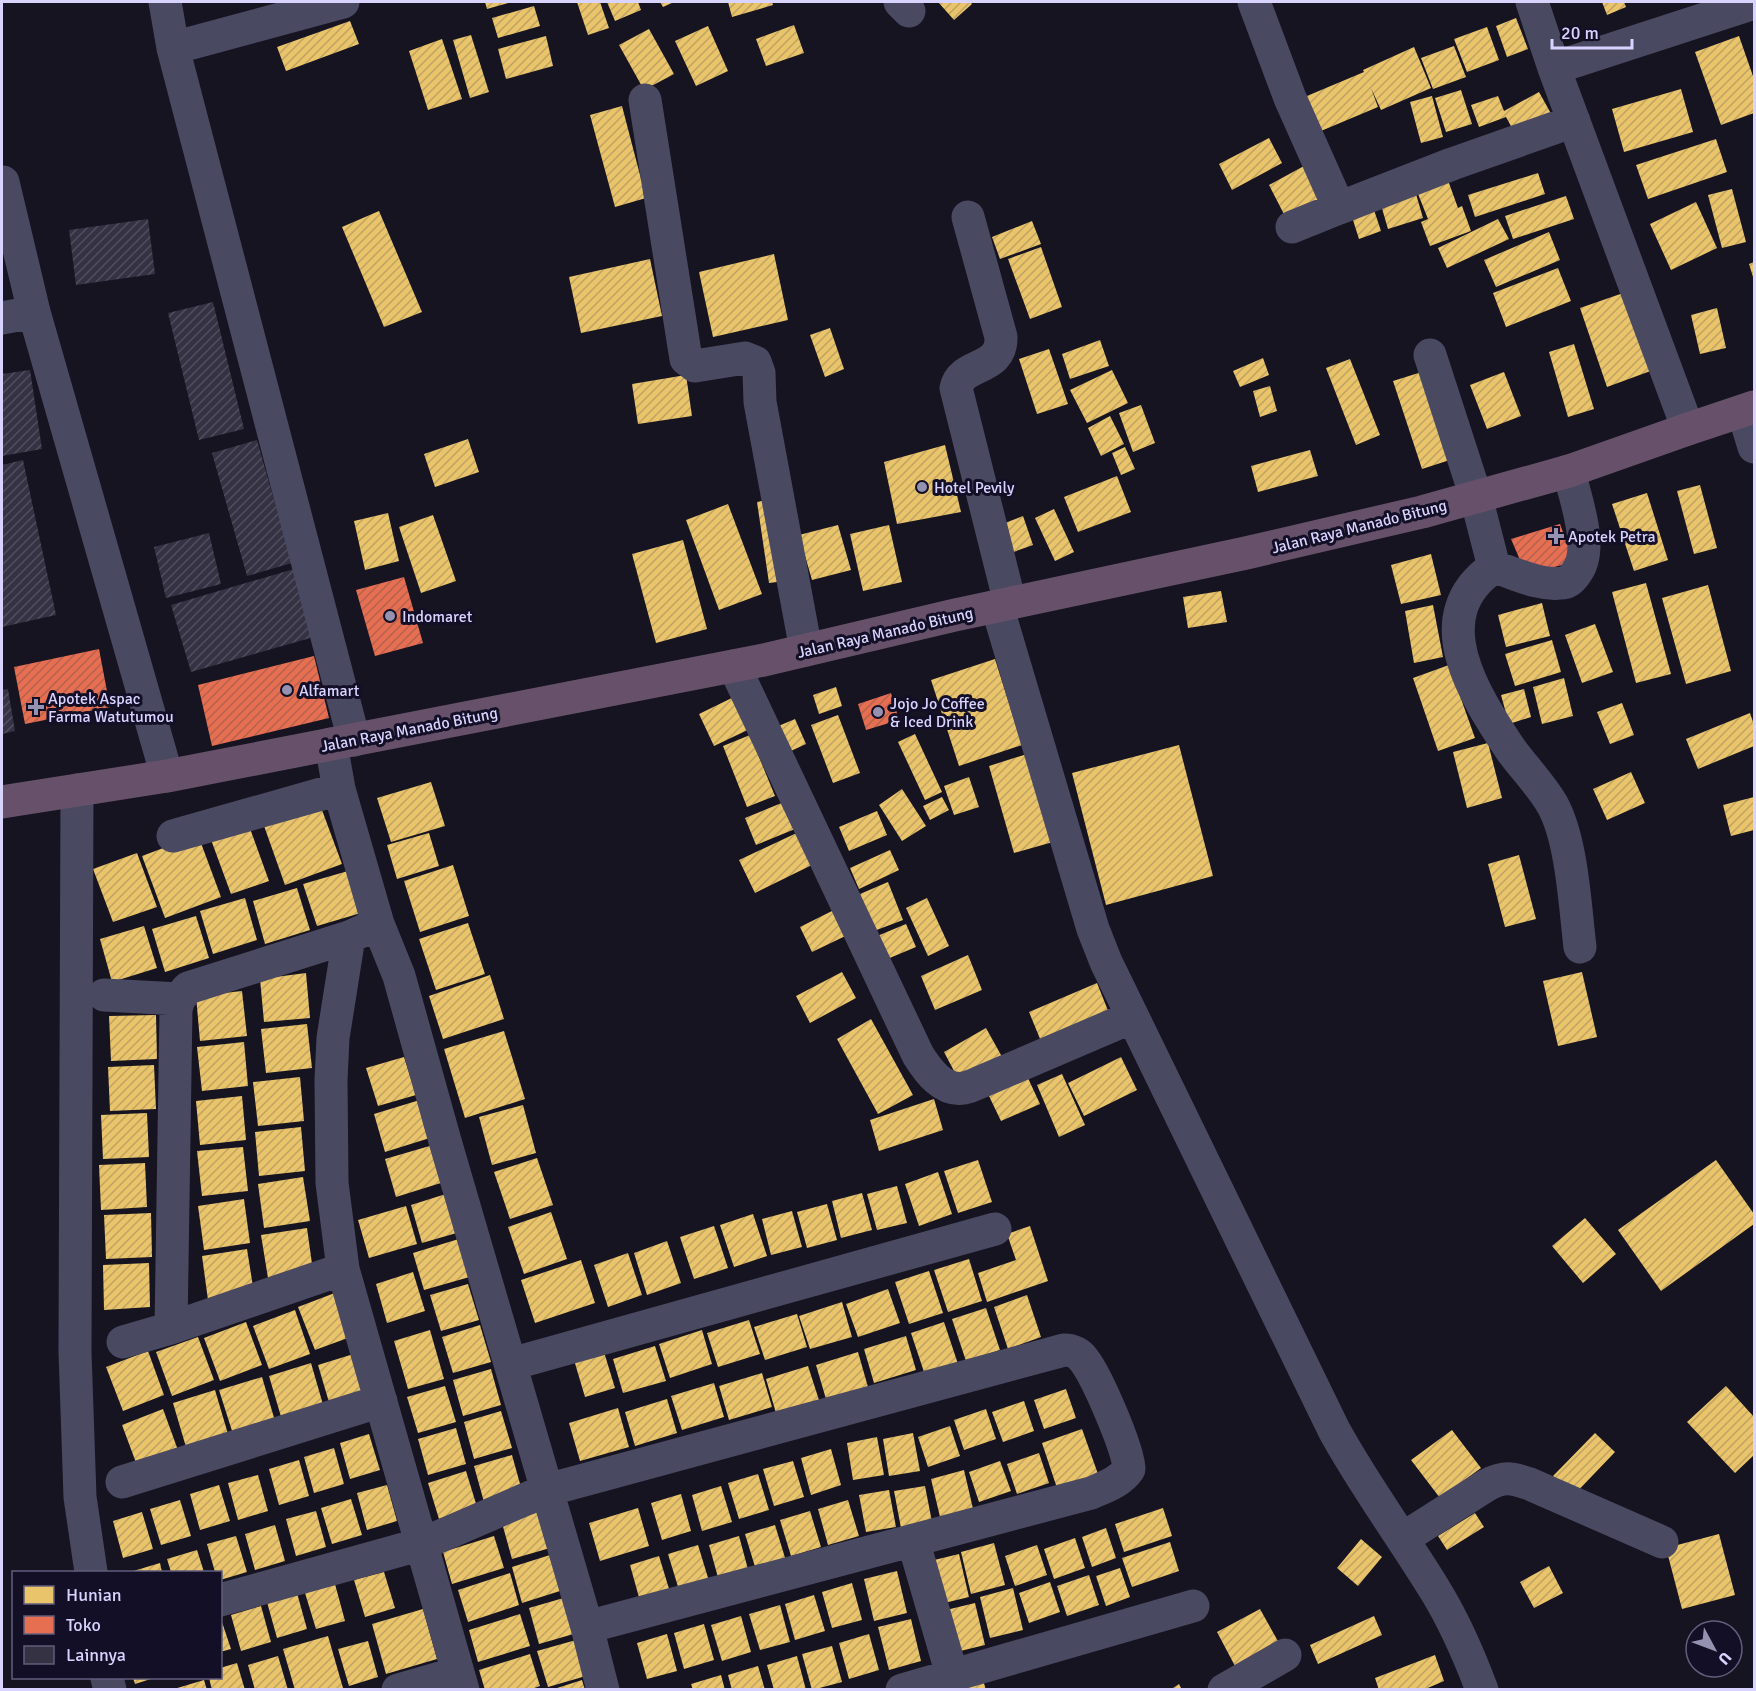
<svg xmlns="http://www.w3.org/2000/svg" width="1756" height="1691" font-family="Signika,sans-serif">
<defs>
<pattern id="homes-hatch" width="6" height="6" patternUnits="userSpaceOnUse" patternTransform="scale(1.5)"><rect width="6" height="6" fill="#e9c46a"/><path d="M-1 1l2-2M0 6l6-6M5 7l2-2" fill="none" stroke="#bfa362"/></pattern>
<pattern id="shops-hatch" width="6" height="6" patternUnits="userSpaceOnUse" patternTransform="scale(1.5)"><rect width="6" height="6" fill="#e76f51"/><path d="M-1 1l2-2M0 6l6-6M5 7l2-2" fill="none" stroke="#b56150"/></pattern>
<pattern id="building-hatch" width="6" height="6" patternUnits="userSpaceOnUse" patternTransform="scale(1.5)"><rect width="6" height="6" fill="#343243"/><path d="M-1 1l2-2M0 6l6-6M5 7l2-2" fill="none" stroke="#514f5f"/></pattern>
</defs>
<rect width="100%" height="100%" fill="#161421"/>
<path fill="url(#homes-hatch)" d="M485,2H512L487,9Z
M577,2H600L609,28L588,35Z
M607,2H638L641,10L615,21Z
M660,2H674L663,7Z
M728,2H772L773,5L732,17Z
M938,2H970L972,4L954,20Z
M1602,2H1624L1626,7L1607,15Z
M534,6L540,26L498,38L492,18Z
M1516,18L1528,49L1507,57L1496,26Z
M350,21L359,44L286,71L277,47Z
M794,25L804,53L766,66L756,39Z
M708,26L728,71L696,86L675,41Z
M1487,27L1499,60L1467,72L1454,39Z
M649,29L674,74L644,90L619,45Z
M471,35L489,92L470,98L453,40Z
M546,36L553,66L506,79L498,49Z
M1739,36L1754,79V113L1721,125L1695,52Z
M442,39L462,99L428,110L409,51Z
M1454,46L1466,77L1433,89L1421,58Z
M1414,47L1431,88L1381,110L1371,88L1378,107L1309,136L1295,101L1364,72L1363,70Z
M1681,89L1693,132L1624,152L1612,109Z
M1461,90L1472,124L1446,132L1435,98Z
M1539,92L1554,119L1518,139L1506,117L1479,127L1471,105L1498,96L1504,111Z
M1432,96L1443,137L1421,143L1410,102Z
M622,106L646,198L615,207L590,115Z
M1269,138L1282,163L1232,190L1219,164Z
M1716,139L1727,172L1648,199L1636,165Z
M1304,166L1324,203L1288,222L1269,185Z
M1445,172L1458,208L1462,206L1471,231L1430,246L1421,222L1428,219L1414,184Z
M1538,173L1545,194L1475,217L1468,195Z
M1732,189L1746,242L1722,248L1708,195Z
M1416,194L1423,218L1388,229L1381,205Z
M1566,196L1574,219L1513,239L1505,216Z
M1696,202L1717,248L1671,270L1650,224Z
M1374,210L1381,231L1359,239L1352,217Z
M379,211L422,312L384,327L342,227Z
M1498,219L1509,239L1447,268L1438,248Z
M1032,221L1041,244L1000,259L992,237Z
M1549,232L1560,260L1496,287L1484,260Z
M1041,247L1062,307L1030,319L1008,259Z
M774,254L788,320L713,337L699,272Z
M650,259L662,316L581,333L569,277Z
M1754,262V280L1749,264Z
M1558,268L1571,301L1506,327L1493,293Z
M1629,291L1656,369L1607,387L1580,308Z
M1717,308L1726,348L1700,354L1691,315Z
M830,328L844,369L825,377L810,335Z
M1100,340L1109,366L1070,379L1062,354Z
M1574,344L1594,409L1568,417L1549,352Z
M1049,349L1068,404L1037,414L1019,359Z
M1263,358L1269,375L1240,387L1233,371Z
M1350,359L1380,435L1356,445L1326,368Z
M1112,370L1128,403L1087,423L1070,390Z
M1428,370L1456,458L1422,469L1393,381Z
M1504,372L1521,416L1487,429L1470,385Z
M686,375L692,416L638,424L632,384Z
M1270,386L1277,411L1260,417L1253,391Z
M1141,405L1155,443L1133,452L1119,413Z
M1110,416L1124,444L1101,456L1088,428Z
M468,439L479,472L435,487L424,454Z
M945,445L961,512L897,524L884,462Z
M1125,447L1135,469L1121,475L1112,453Z
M1310,450L1318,476L1258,492L1251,466Z
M1117,476L1131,512L1078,532L1064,497Z
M1700,485L1717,548L1694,554L1677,491Z
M1647,493L1668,560L1634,571L1612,504Z
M772,499L785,581L769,583L757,502Z
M728,504L762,594L719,610L686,520Z
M1054,509L1074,552L1055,561L1035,518Z
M388,513L399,561L365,570L354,521Z
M433,515L456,581L421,593L399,527Z
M1023,516L1033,545L1008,554L997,526Z
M838,525L851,570L812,580L799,535Z
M889,525L902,582L863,591L850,534Z
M683,540L707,629L656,643L632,554Z
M1431,554L1441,595L1401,604L1391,565Z
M1646,583L1671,674L1636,683L1612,592Z
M1708,585L1731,671L1686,684L1662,598Z
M1221,591L1227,622L1188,628L1183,597Z
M1542,603L1550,636L1506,647L1498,615Z
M1433,605L1443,657L1414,663L1405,611Z
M1595,624L1613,672L1582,683L1565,635Z
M1552,640L1561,672L1515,686L1505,654Z
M995,659L1022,745L959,766L931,680Z
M1449,665L1475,738L1438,751L1413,678Z
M1564,678L1573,716L1542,724L1533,687Z
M836,687L842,706L819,714L813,695Z
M1524,689L1531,717L1509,724L1501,695Z
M740,694L756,726L714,746L699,714Z
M1622,703L1634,735L1610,744L1597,712Z
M1750,713L1754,725V746L1698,769L1686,739Z
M838,715L860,773L833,783L811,725Z
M795,719L806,744L780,756L769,730Z
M915,734L942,792L925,800L898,742Z
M750,735L775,796L747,807L723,746Z
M1488,743L1502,798L1467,808L1453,752Z
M1179,745L1213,876L1106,905L1072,773Z
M1027,754L1053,842L1014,853L989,766Z
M1631,772L1645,803L1607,820L1593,789Z
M969,777L979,807L954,815L944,786Z
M431,782L445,826L391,842L377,798Z
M902,789L926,826L902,841L879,805Z
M942,797L949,810L930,820L923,806Z
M1754,797V830L1731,836L1723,805Z
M319,802L342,864L285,885L263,823Z
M784,802L795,829L756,845L745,818Z
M877,811L887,835L849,851L839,827Z
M248,823L269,881L231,894L210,837Z
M803,830L818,862L755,893L739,860Z
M429,833L439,866L397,879L387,845Z
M198,835L221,897L165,918L142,856Z
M890,850L899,870L859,889L850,868Z
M137,853L157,907L113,922L93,869Z
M1519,855L1536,919L1505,927L1488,864Z
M453,865L469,916L420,932L404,881Z
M348,871L361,913L317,926L303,884Z
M888,882L903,920L874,931L860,894Z
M297,888L310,930L265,944L253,901Z
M245,898L257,940L213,954L200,911Z
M927,898L949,946L928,956L906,908Z
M846,904L858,930L812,952L800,927Z
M196,916L209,958L165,972L152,929Z
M468,923L485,974L436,990L419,939Z
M906,924L916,947L880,962L870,939Z
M144,926L157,968L112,982L100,939Z
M968,955L982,990L935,1010L921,976Z
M842,972L856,998L810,1023L796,996Z
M1582,972L1597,1037L1558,1046L1543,981Z
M306,973L310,1018L264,1022L260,979Z
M490,975L504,1019L443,1039L429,996Z
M1097,983L1111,1018L1043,1046L1029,1012Z
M242,991L247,1036L200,1041L196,996Z
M156,1015L157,1059L111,1061L109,1016Z
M871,1019L913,1095L878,1114L837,1039Z
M307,1024L312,1068L266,1073L261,1029Z
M986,1028L1006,1064L963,1088L944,1052Z
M504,1031L525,1099L465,1118L444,1049Z
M244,1042L248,1086L202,1091L197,1047Z
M404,1057L416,1095L378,1106L366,1068Z
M1121,1057L1137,1090L1084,1116L1068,1083Z
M154,1065L156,1109L110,1111L108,1067Z
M1062,1074L1085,1125L1059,1137L1037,1085Z
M1027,1076L1040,1104L1001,1121L988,1094Z
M300,1077L304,1121L258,1126L253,1082Z
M242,1096L246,1140L200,1145L196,1101Z
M423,1099L433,1137L385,1152L374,1114Z
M934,1099L943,1130L879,1151L870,1120Z
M523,1105L536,1153L492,1165L479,1117Z
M147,1113L149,1157L103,1159L101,1115Z
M301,1127L305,1171L259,1176L255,1132Z
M433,1145L444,1182L396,1197L385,1159Z
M243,1147L248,1191L202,1196L197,1151Z
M537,1158L553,1205L510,1219L494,1172Z
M978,1160L992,1202L958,1213L944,1171Z
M1716,1160L1754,1214V1224L1661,1291L1618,1230Z
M145,1163L147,1207L101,1210L99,1165Z
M938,1172L952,1214L919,1226L905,1184Z
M303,1177L310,1221L264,1228L258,1184Z
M897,1186L907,1223L877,1230L867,1194Z
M449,1193L460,1232L422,1243L411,1205Z
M862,1193L872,1230L841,1238L832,1201Z
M244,1199L250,1243L204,1250L198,1206Z
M827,1204L837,1240L807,1248L797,1212Z
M406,1206L417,1244L369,1258L358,1220Z
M792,1211L802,1247L771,1255L762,1219Z
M551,1212L567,1259L524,1274L508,1227Z
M151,1213L152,1257L106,1259L104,1215Z
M753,1214L767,1256L734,1267L720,1225Z
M1585,1218L1616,1254L1583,1283L1552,1246Z
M714,1226L728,1268L694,1279L680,1237Z
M1030,1226L1048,1281L987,1302L978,1273L1016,1260L1007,1234Z
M307,1228L313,1271L268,1278L261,1235Z
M462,1238L473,1276L424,1290L413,1253Z
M667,1241L681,1283L647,1295L634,1253Z
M247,1249L254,1293L208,1300L202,1256Z
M628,1253L642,1295L608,1307L594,1265Z
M969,1259L982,1301L948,1312L934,1270Z
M581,1260L595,1303L535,1323L521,1280Z
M149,1263L150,1307L104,1310L103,1265Z
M929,1271L943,1313L909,1324L895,1282Z
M413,1272L425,1311L387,1323L376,1284Z
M468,1284L479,1320L441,1331L430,1295Z
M888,1289L900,1323L858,1337L846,1304Z
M340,1291L356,1335L315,1350L298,1307Z
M1027,1295L1041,1337L1008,1349L994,1307Z
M842,1302L852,1337L810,1349L799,1316Z
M986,1308L1000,1350L966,1361L952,1319Z
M295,1310L310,1354L269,1369L253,1326Z
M797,1314L807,1347L765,1360L754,1327Z
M749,1320L760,1354L718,1367L707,1333Z
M246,1322L262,1365L220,1381L204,1338Z
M944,1322L958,1364L925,1375L911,1333Z
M480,1325L491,1362L453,1373L442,1337Z
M430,1330L444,1379L408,1389L394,1341Z
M702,1330L712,1364L670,1378L659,1344Z
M906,1336L916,1370L874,1383L864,1349Z
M198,1337L214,1380L172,1396L156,1352Z
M655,1346L666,1381L623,1393L613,1359Z
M148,1351L164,1395L123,1411L106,1367Z
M360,1352L373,1396L331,1409L318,1365Z
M604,1352L615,1388L585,1397L574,1360Z
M858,1352L868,1387L826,1399L816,1365Z
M311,1363L324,1408L282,1420L269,1376Z
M808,1366L819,1400L776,1413L766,1379Z
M491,1369L501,1405L463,1416L453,1380Z
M762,1373L772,1407L729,1420L719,1386Z
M262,1377L275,1421L233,1434L219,1390Z
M714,1383L724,1417L682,1430L671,1396Z
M445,1386L456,1422L418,1433L407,1397Z
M1726,1386L1754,1417V1455L1735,1473L1687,1422Z
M1066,1389L1076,1418L1044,1429L1034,1400Z
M215,1390L228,1434L186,1447L173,1403Z
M667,1399L677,1433L635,1446L625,1412Z
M1024,1401L1034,1431L1003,1442L992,1412Z
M618,1408L629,1447L580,1461L569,1423Z
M163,1409L179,1453L138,1468L122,1425Z
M986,1409L996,1439L964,1450L954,1420Z
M501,1411L512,1448L474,1459L464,1422Z
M950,1426L960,1456L928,1467L918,1437Z
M456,1428L466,1464L428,1475L418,1439Z
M1082,1429L1098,1474L1057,1488L1042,1443Z
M1452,1430L1481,1468L1440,1498L1411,1460Z
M913,1433L920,1471L889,1476L883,1439Z
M1595,1433L1615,1452L1573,1496L1553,1476Z
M369,1434L380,1470L350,1479L340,1443Z
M877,1437L884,1475L853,1480L847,1443Z
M334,1448L344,1484L314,1493L304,1457Z
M831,1449L841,1485L811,1495L801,1458Z
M1039,1453L1049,1483L1017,1494L1007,1464Z
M512,1455L522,1491L484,1502L474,1466Z
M299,1460L309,1496L279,1505L269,1469Z
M793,1461L804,1497L774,1506L763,1469Z
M1000,1461L1011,1491L979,1502L969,1472Z
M964,1470L974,1513L941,1521L931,1479Z
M466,1471L477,1507L439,1519L428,1483Z
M758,1474L769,1510L739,1519L728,1483Z
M258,1475L268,1511L238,1520L228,1483Z
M219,1485L230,1521L200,1530L190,1494Z
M387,1485L397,1521L367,1530L357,1493Z
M721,1486L732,1522L702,1531L692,1495Z
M925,1486L932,1522L901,1528L894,1491Z
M889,1490L896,1527L866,1532L859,1495Z
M681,1494L691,1531L662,1540L651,1503Z
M351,1499L362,1535L332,1544L321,1508Z
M180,1500L191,1536L161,1545L150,1509Z
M848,1500L859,1536L828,1545L818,1509Z
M638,1508L649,1546L600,1561L589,1523Z
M1163,1508L1172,1536L1124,1552L1115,1524Z
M316,1511L326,1547L296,1556L286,1519Z
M810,1511L821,1547L791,1556L780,1520Z
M142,1512L153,1549L123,1558L113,1521Z
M539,1512L550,1548L512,1559L502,1523Z
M1475,1513L1484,1527L1447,1550L1438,1536Z
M275,1525L285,1561L255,1570L245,1534Z
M775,1525L786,1561L756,1570L745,1534Z
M1106,1528L1116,1558L1092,1567L1082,1537Z
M1719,1534L1735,1595L1682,1609L1666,1548Z
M236,1536L247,1572L220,1580V1572H215L207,1544Z
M494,1536L504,1568L452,1584L443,1552Z
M739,1536L749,1573L719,1581L709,1545Z
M1075,1538L1085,1568L1054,1579L1044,1549Z
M1361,1539L1382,1557L1358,1586L1337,1568Z
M1170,1542L1179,1571L1132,1587L1122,1558Z
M994,1543L1005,1585L971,1594L961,1552Z
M698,1545L709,1581L679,1590L668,1554Z
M1037,1545L1047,1575L1015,1586L1005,1556Z
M197,1550L204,1572H171L167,1559Z
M959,1554L969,1597L936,1605L926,1562Z
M550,1555L560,1591L522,1603L512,1567Z
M659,1556L670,1592L640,1601L630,1565Z
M160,1563L162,1572H130Z
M1549,1566L1563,1593L1534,1608L1520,1582Z
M1120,1568L1130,1597L1106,1606L1096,1576Z
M897,1571L907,1613L874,1621L864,1579Z
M384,1572L395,1608L365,1617L354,1580Z
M510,1573L519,1605L468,1622L458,1590Z
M1089,1575L1099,1605L1067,1616L1057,1586Z
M1050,1582L1060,1612L1029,1623L1019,1593Z
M852,1583L862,1620L832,1628L822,1592Z
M335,1584L345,1621L316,1629L305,1593Z
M1013,1588L1023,1630L990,1638L980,1597Z
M297,1593L307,1629L277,1638L267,1602Z
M814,1595L825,1631L795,1640L785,1604Z
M567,1597L577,1633L539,1644L529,1608Z
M975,1603L985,1645L952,1653L942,1611Z
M780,1605L790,1642L760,1650L749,1614Z
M261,1606L271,1642L241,1651L231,1615Z
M423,1609L437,1659L386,1674L372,1624Z
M1260,1609L1279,1643L1235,1666L1217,1632Z
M520,1614L530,1646L478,1662L469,1630Z
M220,1616L231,1649L220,1652Z
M741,1616L751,1652L722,1661L711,1625Z
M1374,1616L1382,1635L1318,1664L1310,1645Z
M911,1619L921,1661L889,1670L878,1627Z
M704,1624L714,1660L684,1669L674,1633Z
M667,1634L677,1671L647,1679L637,1643Z
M869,1634L879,1670L849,1679L839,1643Z
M328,1636L343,1688L337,1690H295L283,1649Z
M576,1640L586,1676L548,1687L537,1651Z
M368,1641L378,1677L349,1686L338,1649Z
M832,1646L842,1682L812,1690L802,1654Z
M530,1654L540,1686L529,1690H485L479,1670Z
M1435,1655L1444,1681L1423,1690H1379L1375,1678Z
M278,1656L288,1690H255L248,1665Z
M797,1656L806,1690H774L767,1665Z
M237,1663L245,1690H212L209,1678H220V1668Z
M758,1666L765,1690H732L728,1675Z
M721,1675L725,1690H693L691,1684Z
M133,1678H154L135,1684Z
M204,1680L207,1690H174V1689Z
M582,1680L585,1690H554V1689Z
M983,1680L986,1690H957Z
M1179,1684L1182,1690H1170Z"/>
<path fill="url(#shops-hatch)" d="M1560,524L1574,562L1526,574L1511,539Z
M404,577L423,643L375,656L356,590Z
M99,649L110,707L25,724L14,667Z
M314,656L329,718L212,746L198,685Z
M891,693L899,720L866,730L858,704Z"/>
<path fill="url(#building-hatch)" d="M148,219L155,274L76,285L69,230Z
M213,302L244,429L199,440L168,313Z
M30,370L42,449L2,456V374Z
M257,440L292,563L247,576L212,453Z
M23,460L56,615L2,627V465Z
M209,533L221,584L166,598L154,547Z
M294,569L314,637L191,672L171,605Z
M8,689L15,731L2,734V690Z"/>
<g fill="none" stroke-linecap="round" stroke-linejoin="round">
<path stroke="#4a4962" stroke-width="33" d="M165,2L173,48L354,740
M900,2L909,11
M1254,2L1290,98L1339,208L1452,164L1574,121
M1532,2L1554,68L1688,429
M173,48L343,2
M1554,68L1754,3
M645,100L686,359L695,366L745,358L755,362L759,373L760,402L806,650
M3,182L34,312L167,776
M968,217L1001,337C1002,372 962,361 956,388L1010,603
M1292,227L1339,208
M2,318L34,312
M1430,355L1476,497L1494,567C1515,573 1539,586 1561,583C1568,583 1572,579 1576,573C1595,549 1575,499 1569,471
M1743,411L1754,447
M1494,567C1422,616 1475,696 1511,750C1524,768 1541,785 1552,804C1572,839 1575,906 1580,947
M997,606L1093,929L1106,962L1334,1430C1364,1485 1402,1536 1435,1590C1454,1621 1469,1655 1482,1690
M734,666L918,1055C928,1071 943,1092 964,1088C969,1087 974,1085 978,1083L1132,1017
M331,744L339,789L378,924L399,976L445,1141L587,1627L603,1690
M77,790L75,1352L80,1497L91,1572
M173,836L339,789
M378,924L349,937L333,1038L331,1080L332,1183L343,1269L463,1690
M104,995L179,999
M343,1269L171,1328L176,1009L179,999L188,988L349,937
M123,1342L171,1328
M511,1364L995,1229
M122,1482L381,1401
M1402,1539L1487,1485C1505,1476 1511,1478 1530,1484L1662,1542
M913,1540L952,1675
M220,1600L422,1544L547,1490L1064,1350C1073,1350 1079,1353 1084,1360C1097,1377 1128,1448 1129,1469C1120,1482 1105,1487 1091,1493L587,1627
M107,1678L110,1690
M398,1690L457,1673
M902,1690L1193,1606
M1224,1690L1285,1655"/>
<path stroke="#67516a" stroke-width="33" d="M2,802L167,776L764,660L955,615L1246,553L1422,512L1569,471L1688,429L1754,407"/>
</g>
<g fill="#9591b1" stroke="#130f26" stroke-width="2">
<circle cx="922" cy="487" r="6"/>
<path d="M1553 527h6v6h6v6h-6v6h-6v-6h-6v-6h6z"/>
<circle cx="390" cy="616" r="6"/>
<circle cx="287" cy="690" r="6"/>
<path d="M33 698h6v6h6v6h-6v6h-6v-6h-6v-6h6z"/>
<circle cx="878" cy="712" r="6"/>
</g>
<g text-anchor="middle" stroke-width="6" stroke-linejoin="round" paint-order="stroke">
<g font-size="16" fill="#d9d4ff" stroke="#130f26" text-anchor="start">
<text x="934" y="493">Hotel Pevily</text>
<text x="1568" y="542">Apotek Petra</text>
<text x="402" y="622">Indomaret</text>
<text x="299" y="696">Alfamart</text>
<text x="48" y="704">Apotek Aspac<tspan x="48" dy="18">Farma Watutumou</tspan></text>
<text x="890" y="709">Jojo Jo Coffee<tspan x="890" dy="18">&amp; Iced Drink</tspan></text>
</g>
<g font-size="16" fill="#d9d4ff" stroke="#130f26">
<text transform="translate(1359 526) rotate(-14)" y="6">Jalan Raya Manado Bitung</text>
<text transform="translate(885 632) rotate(-13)" y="6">Jalan Raya Manado Bitung</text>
<text transform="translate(409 729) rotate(-11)" y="6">Jalan Raya Manado Bitung</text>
</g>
</g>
<rect width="1756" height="1691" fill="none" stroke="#d9d4ff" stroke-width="6"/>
<rect x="12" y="1571" width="210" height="108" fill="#130f26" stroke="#625e7d" stroke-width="1.5"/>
<rect x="24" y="1586" width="30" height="18" fill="#e9c46a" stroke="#625e7d" stroke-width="1.5"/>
<text x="66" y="1601" font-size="18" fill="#d9d4ff">Hunian</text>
<rect x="24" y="1616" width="30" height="18" fill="#e76f51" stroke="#625e7d" stroke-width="1.5"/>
<text x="66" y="1631" font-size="18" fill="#d9d4ff">Toko</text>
<rect x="24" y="1646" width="30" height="18" fill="#343243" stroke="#625e7d" stroke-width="1.5"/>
<text x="66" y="1661" font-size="18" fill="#d9d4ff">Lainnya</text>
<g transform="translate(1714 1649) rotate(131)"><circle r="28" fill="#130f26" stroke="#625e7d" stroke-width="1.5"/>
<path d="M0-4.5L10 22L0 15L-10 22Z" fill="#9591b1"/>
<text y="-9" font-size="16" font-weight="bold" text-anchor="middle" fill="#d9d4ff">U</text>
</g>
<path d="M1552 39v9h80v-9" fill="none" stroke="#d9d4ff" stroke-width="3"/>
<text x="1561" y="39" font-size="18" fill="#d9d4ff" stroke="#130f26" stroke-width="4.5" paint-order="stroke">20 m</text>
</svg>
